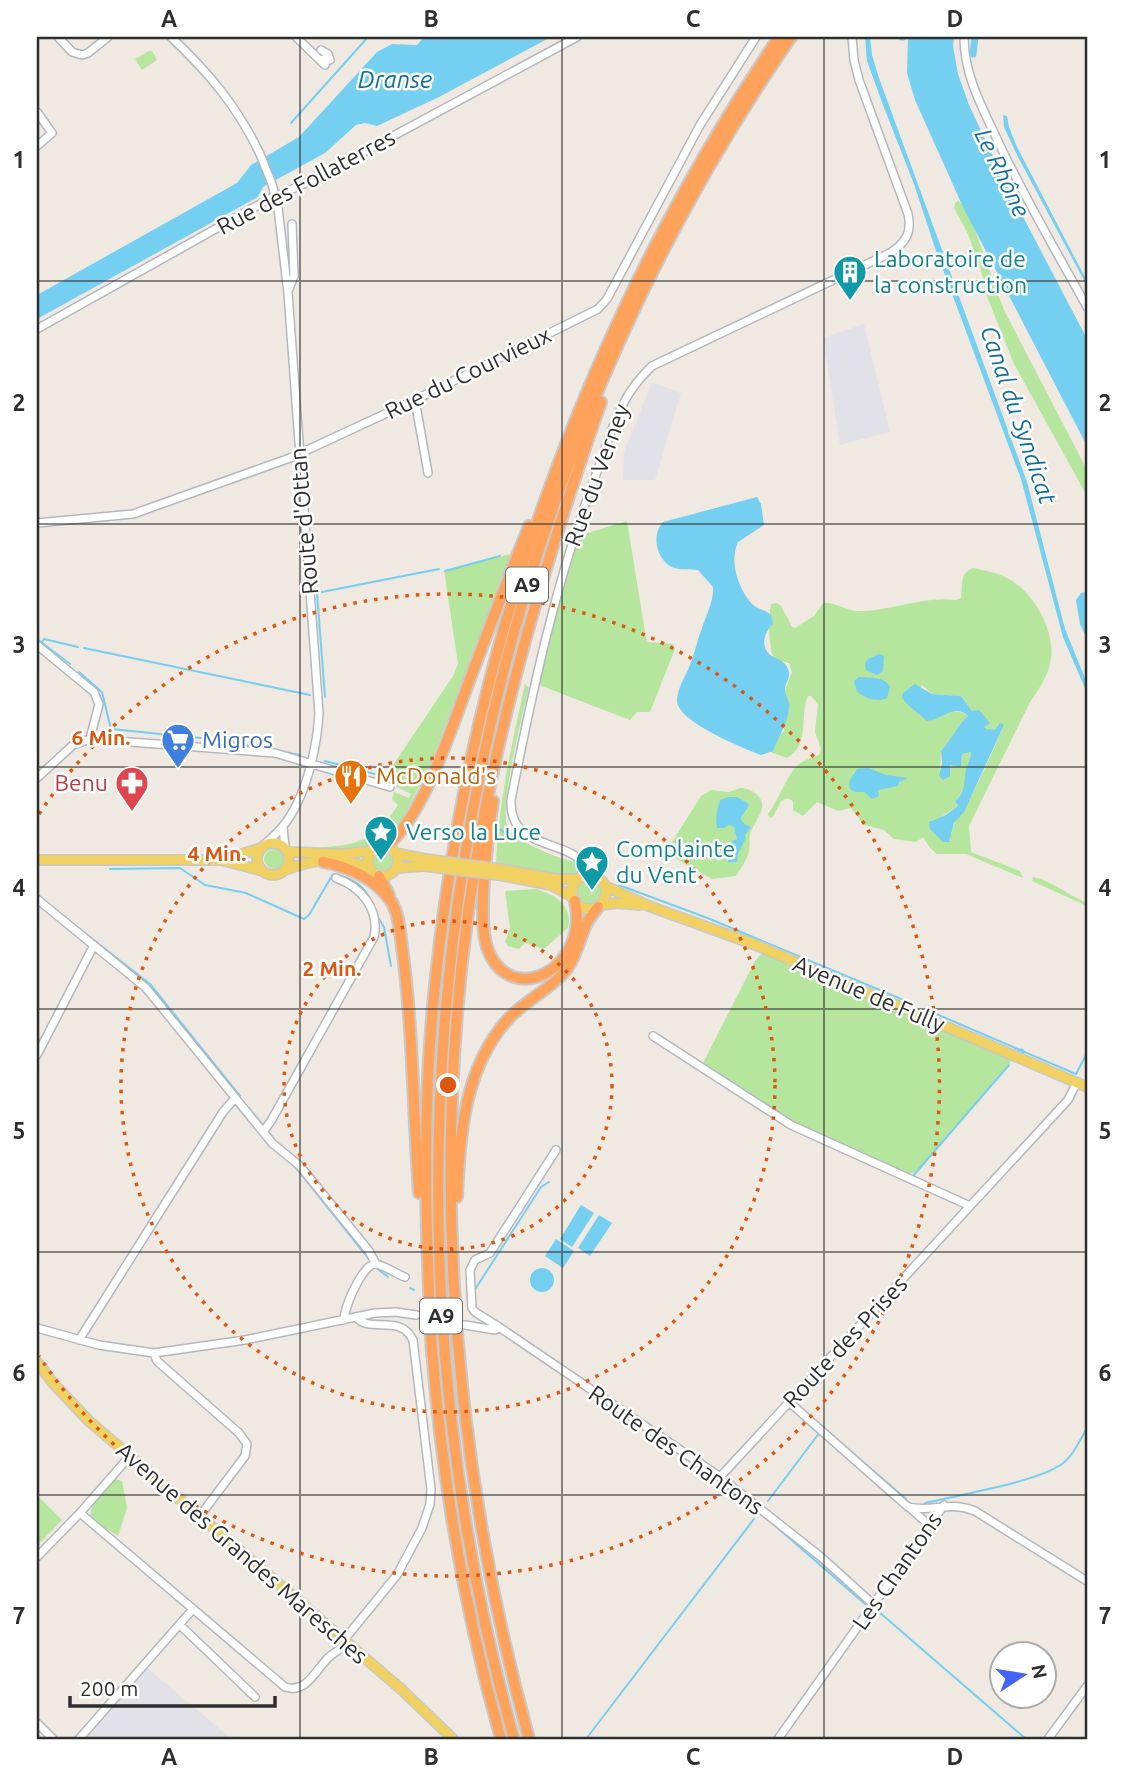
<svg xmlns="http://www.w3.org/2000/svg" width="1124" height="1776" font-family="Ubuntu,sans-serif">
<rect width="100%" height="100%" fill="#efe9e1"/>
<path fill="#e3e1e8" d="M864,324L890,432L840,445L823,338Z
M652,382L681,393L655,480H623L624,452Z
M146,1667L232,1739H82Z"/>
<path fill="#b6e59e" fill-rule="evenodd" d="M149,51H152L157,60L142,70L135,59Z
M958,201L967,208L1004,310L1087,470V496L1014,364L986,294L981,270L968,234L954,208L955,203Z
M627,521L646,638L648,642L673,644L675,649L650,712H637L630,720L539,685L545,648L578,536Z
M511,554L430,765L396,831L385,840L367,848H298C346,846 370,849 398,805L392,799L394,792L409,798L411,794L383,780L453,676L458,664L444,570Z
M974,568C984,571 996,572 1005,577C1032,589 1055,629 1051,658C1049,675 1039,689 1030,702L969,826L971,852L1020,871L1023,878L966,854H937L930,848L923,837L916,842L894,839L884,830L864,825L851,808L838,811L817,802L803,816L793,810V801L788,798L781,801L773,817L770,818L768,814C778,801 788,773 798,765C803,760 812,758 819,755L821,749L815,732L818,704L811,696H808C799,717 811,744 787,758L770,752L768,746L784,731L785,690L792,672L789,663L775,660C768,649 768,617 771,604L777,603L781,606L792,627L795,628L814,616L823,603C837,602 847,612 861,611C893,611 922,596 956,600L961,598C963,586 959,572 974,568ZM922,685L932,694L961,696L972,711H976L985,730H995L1004,725C994,749 983,773 972,795C965,807 953,821 952,834L937,835L930,829L945,814L958,806L955,801C966,792 970,766 971,752L962,754L961,767L951,764L950,769L940,773L941,751C951,740 958,724 968,716C956,706 941,715 928,721L909,706Z
M525,684L529,688C523,714 497,810 509,830C514,840 563,861 576,862L580,872L573,877L565,878L496,865C498,804 512,744 525,684Z
M740,788C750,788 764,796 762,808C760,817 753,825 750,834C749,840 750,845 749,851C747,860 741,868 736,876L712,879L673,857L672,842L701,796L711,790L729,792Z
M264 859a10 10 0 1 1 20 0a10 10 0 1 1-20 0Z
M374 861a9 9 0 1 1 18 0a9 9 0 1 1-18 0Z
M1033,877C1050,880 1070,896 1087,903V906L1032,881Z
M576 892a13 13 0 1 1 26 0a13 13 0 1 1-26 0Z
M536,889C556,895 573,905 568,928L544,949L525,943L519,949L508,946L505,942L510,928L505,891Z
M763,952L1011,1059L1012,1060L916,1173H909L799,1125L703,1063L755,961Z
M115,1479L122,1481L127,1508L118,1536L91,1519C88,1502 105,1491 115,1479Z
M37,1495L62,1520L37,1546Z"/>
<path fill="#75cff0" d="M424,37H551L439,97L377,126L365,123L356,125L325,153L263,187L258,197L37,319V295L237,183L251,165L299,137L377,52L392,44L417,45Z
M865,37H870L872,55L879,78L1027,482L1065,629L1087,683V693L1063,637L1021,479L935,248L914,184L883,105L867,61Z
M908,37H954L953,46L958,74L969,105L1006,184L1087,339V446L963,207L915,100L907,73Z
M1003,115L1007,116L1009,127L1017,147L1087,281V286L1018,157L1004,127Z
M757,497L761,504L764,525L738,542C729,562 738,588 752,604C757,609 766,610 771,615L773,624C765,631 760,645 769,654C776,660 786,659 789,672C790,678 786,682 785,688C784,695 791,701 789,709C788,722 778,738 773,751L761,755C743,748 678,722 677,701C677,688 686,676 690,665C695,653 697,640 702,628C706,615 714,601 713,587L698,570C690,569 681,570 674,568C656,561 651,535 663,522Z
M1087,592V639L1080,624L1076,600L1081,593Z
M879,654L884,656L883,671L877,675L866,670L865,663L868,659Z
M859,677C870,678 885,676 890,687L887,698C876,703 866,698 857,692L854,681Z
M915,684L932,694L961,696L972,711L979,710L990,723L984,727L986,729L995,730L1000,723L1004,725L964,812L954,823L949,842H943L930,829L929,822L944,816L958,806L955,801C966,792 964,781 966,769C968,763 971,758 971,752L962,754L961,767L950,765V776L943,780L939,776L942,763L941,751C951,740 958,724 968,716C953,703 943,720 927,721L909,706L902,698L903,693Z
M869,768L886,775L908,778L899,782L898,786L878,790L879,796L872,799L864,792H855L850,789L849,782L857,769Z
M729,797H737L749,804C745,816 732,819 751,827L745,835L746,838L738,854L737,862H728L732,841L737,839L734,827L729,825L724,828H717C715,818 717,810 720,800Z
M581,1205L594,1213L572,1247L560,1239Z
M599,1215L612,1223L590,1256L578,1248Z
M556,1239L574,1251L563,1268L545,1256Z
M530 1280a12 12 0 1 1 24 0a12 12 0 1 1-24 0Z"/>
<g fill="none" stroke-linecap="round" stroke-linejoin="round">
<path stroke="#75cff0" stroke-width="2" d="M291,123L368,37
M445,571L500,556
M37,639L70,664
M42,642L44,639L78,647
M84,648L310,695
M79,672L102,692L111,729L220,740L300,755
M325,697L317,593L439,569
M325,761L375,774
M386,778L403,785
M497,828L510,835
M110,869L180,868L205,885L246,893L304,919L309,915L333,874C350,877 364,884 371,901
M619,885L710,919L906,1001
M49,905L150,984L240,1096
M377,916L384,927L391,966
M927,1010L1076,1074L1087,1053
M248,1107L262,1124
M270,1134L276,1142
M887,1165L913,1176L1009,1065
M296,1168L368,1258
M375,1267L388,1277
M410,1288L414,1290
M474,1291L541,1187L549,1182
M826,1430L906,1499
M768,1501L820,1432
M925,1503C958,1495 1037,1482 1062,1464C1073,1456 1080,1440 1087,1428
M765,1517L865,1604
M879,1612L1026,1739
M586,1739L754,1519"/>
<path stroke="#75cff0" stroke-width="7" d="M902,37H903
M973,54L975,37
M1020,1052H1021"/>
<path stroke="#c8c4bd" stroke-width="7" stroke-dasharray="7 3.5" stroke-linecap="butt" d="M416,1315L461,1324"/>
<defs>
<path id="minor" d="M58,37L72,52L82,55L88,53L108,37
M171,37C209,73 237,106 260,154
M296,37L325,65L326,58L320,60
M964,37C964,74 981,105 996,137C1023,195 1056,251 1087,307
M321,50L328,54L330,60
M37,112L52,133L37,146
M289,289L294,276L292,224
M37,329L269,199L304,184L577,37
M415,400L428,473
M37,523L133,514L290,458L415,400L598,309L607,299L700,125L756,37
M37,645L94,692L99,704L90,739L73,745L37,778
M90,739L275,753L390,787
M283,827L285,847
M264,845C270,839 278,833 283,826C306,798 317,748 319,713L288,293L278,208
M589,874C578,835 509,856 511,800C533,687 557,576 598,469C613,428 619,397 652,366L890,253C906,243 912,232 908,214L859,80L854,60L852,37
M37,899L146,988L272,1143L300,1166L369,1251L376,1264
M653,1036L791,1125L970,1206
M37,1055L94,945
M263,1132L271,1121L374,937C380,909 361,887 336,878
M344,1320C344,1308 362,1265 375,1264C380,1263 398,1275 405,1277
M465,1325L495,1330L499,1327L720,1477L821,1557L873,1604
M499,1327L475,1312L472,1308L470,1270L475,1260L490,1253L556,1150
M37,1328L99,1345L154,1353L245,1340L375,1313L396,1312L416,1315
M79,1340L223,1112L235,1098
M154,1353L157,1361L239,1433L247,1444L245,1456L199,1517
M789,1402L908,1507C933,1513 948,1500 975,1511L1087,1581
M720,1477L1068,1100L1077,1082
M909,1507L930,1526
M80,1513L285,1687C307,1694 316,1669 329,1657C335,1652 342,1648 348,1644
M37,1557L80,1513L129,1457
M180,1625L255,1697
M344,1640L397,1575L422,1528L430,1504L431,1489L413,1340C400,1313 370,1334 356,1317
M37,1723L53,1739
M79,1739L193,1609
M778,1739L944,1505
M1048,1739L1087,1686"/>
<path id="major" d="M257 859a16 16 0 1 1 32 0a16 16 0 1 1-32 0Z
M368 861a15 15 0 1 1 30 0a15 15 0 1 1-30 0Z
M288,852L343,854L372,851
M395,853L425,859
M226,859L261,848
M37,860H221L263,871
M396,868L424,866
M500,869L556,879H577
M285,870C312,859 344,856 370,869
M572 892a17 17 0 1 1 34 0a17 17 0 1 1-34 0Z
M499,875L551,885L573,897
M605,886L649,906L756,945L1087,1087
M601,905L617,903L640,905
M37,1362L53,1383L89,1421L401,1689L453,1739"/>
<path id="highway" d="M493,801C488,836 476,920 488,950C511,1009 590,969 575,901
M386,847C426,812 452,726 471,676C490,626 509,576 529,526
M323,862C349,867 375,879 391,901C399,913 400,933 402,947C413,1028 413,1112 419,1193
M379,876L389,895
M457,1197C460,1134 464,1066 510,1017C528,999 552,988 567,969C577,955 579,940 586,925C589,918 594,913 598,907
M432,1349C442,1481 465,1612 501,1739
M432,1355C426,1239 422,1123 433,1006C465,661 585,324 779,37
M514,1739C352,1166 452,529 791,37
M529,1739C446,1438 425,1118 485,810C512,671 554,536 601,402"/>
</defs>
<use href="#minor" stroke="#b4b7c1" stroke-width="10"/>
<use href="#major" stroke="#c9c9c9" stroke-width="12"/>
<use href="#highway" stroke="#c9c9c9" stroke-width="14"/>
<use href="#minor" stroke="#fff" stroke-width="7"/>
<use href="#major" stroke="#f2d163" stroke-width="9"/>
<use href="#highway" stroke="#ffa35c" stroke-width="10"/>
<defs>
<path id="minor-bridge" d="M260,154L272,184L278,208"/>
<path id="major-bridge" d="M425,859L500,869
M424,866L499,875"/>
</defs>
<use href="#minor-bridge" stroke="#b4b7c1" stroke-width="10" stroke-linecap="butt"/>
<use href="#major-bridge" stroke="#c9c9c9" stroke-width="12" stroke-linecap="butt"/>
<use href="#minor-bridge" stroke="#fff" stroke-width="7"/>
<use href="#major-bridge" stroke="#f2d163" stroke-width="9"/>
</g>
<path fill="none" stroke="#2e2e2e" stroke-width="2" stroke-opacity="0.55" d="M300,37V1739M562,37V1739M824,37V1739M37,281H1087M37,524H1087M37,767H1087M37,1009H1087M37,1252H1087M37,1495H1087"/>
<g fill="none" stroke="#df570e" stroke-width="3.5" stroke-dasharray="3.5 7">
<circle cx="448" cy="1085" r="164"/>
<circle cx="448" cy="1085" r="327"/>
<path d="M39 814A491 491 0 1 1 39 1356"/>
</g>
<defs>
<symbol id="building-pin" viewBox="-11 -11 22 30"><path d="M0 17L-7.5 6A9.5 9.5 0 1 1 7.5 6Z" fill="#0f9aa8" stroke="#fff"/><path d="M-4-6H4V6H1V3H-1V6H-4ZM-2.5-4.3h1.7v1.8h-1.7ZM.8-4.3h1.7v1.8H.8ZM-2.5-1h1.7V.8h-1.7ZM.8-1h1.7V.8H.8Z" fill="#fff"/></symbol>
<symbol id="supermarket-pin" viewBox="-11 -11 22 30"><path d="M0 17L-7.5 6A9.5 9.5 0 1 1 7.5 6Z" fill="#3f7fe0" stroke="#fff"/><path d="M-6-5.5h2.5l.6 2H6L4.5 2H-2.5L-4.4-4H-6ZM-1.5 3.2a1.3 1.3 0 1 0 .1 0ZM3 3.2a1.3 1.3 0 1 0 .1 0Z" fill="#fff"/></symbol>
<symbol id="restaurant-pin" viewBox="-11 -11 22 30"><path d="M0 17L-7.5 6A9.5 9.5 0 1 1 7.5 6Z" fill="#e8710a" stroke="#fff"/><path d="M-5-6h1v4h1v-4h1v4h1v-4h1v5L-1.5 .5V6h-2V.5L-5-1ZM5-6V6H3V1.5H1.5Q1.5-4 5-6Z" fill="#fff"/></symbol>
<symbol id="pharmacy-pin" viewBox="-11 -11 22 30"><path d="M0 17L-7.5 6A9.5 9.5 0 1 1 7.5 6Z" fill="#e0444e" stroke="#fff"/><path d="M-2-6h4v4h4v4h-4v4h-4v-4h-4v-4h4Z" fill="#fff"/></symbol>
<symbol id="sight-pin" viewBox="-11 -11 22 30"><path d="M0 17L-7.5 6A9.5 9.5 0 1 1 7.5 6Z" fill="#0f9aa8" stroke="#fff"/><path d="M0-6L1.8-2.2L6-1.7L2.9 1.2L3.7 5.4L0 3.3L-3.7 5.4L-2.9 1.2L-6-1.7L-1.8-2.2Z" fill="#fff"/></symbol>
</defs>
<g fill-rule="evenodd">
<use href="#building-pin" x="831" y="253" width="38" height="52"/>
<use href="#supermarket-pin" x="159" y="721" width="38" height="52"/>
<use href="#restaurant-pin" x="332" y="757" width="38" height="52"/>
<use href="#pharmacy-pin" x="113" y="764" width="38" height="52"/>
<use href="#sight-pin" x="362" y="813" width="38" height="52"/>
<use href="#sight-pin" x="573" y="843" width="38" height="52"/>
</g>
<g text-anchor="middle" stroke-width="5" stroke-linejoin="round" paint-order="stroke">
<g fill="#fff" stroke="#6d6d6d" stroke-width="2">
<rect x="506" y="567.5" width="42" height="35" rx="5"/>
<rect x="420" y="1298.5" width="42" height="35" rx="5"/>
</g>
<g font-size="21" font-weight="bold" fill="#2e2e2e">
<text x="527" y="592">A9</text>
<text x="441" y="1323">A9</text>
</g>
<g font-size="23" fill="#2e2e2e" stroke="#fff">
<text transform="translate(306 182) rotate(-28)" y="8">Rue des Follaterres</text>
<text transform="translate(468 373) rotate(-26)" y="8">Rue du Courvieux</text>
<text transform="translate(597 475) rotate(-70)" y="8">Rue du Verney</text>
<text transform="translate(304 521) rotate(-95)" y="8">Route d'Ottan</text>
<text transform="translate(869 994) rotate(23)" y="8">Avenue de Fully</text>
<text transform="translate(845 1342) rotate(-47)" y="8">Route des Prises</text>
<text transform="translate(676 1450) rotate(35)" y="8">Route des Chantons</text>
<text transform="translate(242 1553) rotate(41)" y="8">Avenue des Grandes Maresches</text>
<text transform="translate(897 1571) rotate(-55)" y="8">Les Chantons</text>
</g>
<g font-size="23" fill="#0d838f" stroke="#fff" text-anchor="start">
<text x="874" y="267">Laboratoire de<tspan x="874" dy="26">la construction</tspan></text>
<text x="406" y="840">Verso la Luce</text>
<text x="616" y="857">Complainte<tspan x="616" dy="26">du Vent</tspan></text>
</g>
<g font-size="23" fill="#366cbe" stroke="#fff" text-anchor="start">
<text x="202" y="748">Migros</text>
</g>
<g font-size="23" fill="#c56008" stroke="#fff" text-anchor="start">
<text x="376" y="784">McDonald's</text>
</g>
<g font-size="23" fill="#be3a42" stroke="#fff" text-anchor="end">
<text x="108" y="791">Benu</text>
</g>
<g font-size="24" font-style="italic" fill="#0d6fa3" stroke="#fff">
<text x="395" y="88">Dranse</text>
<text transform="translate(1002 173) rotate(64)" y="8">Le Rhône</text>
<text transform="translate(1018 415) rotate(71)" y="8">Canal du Syndicat</text>
</g>
</g>
<circle cx="448" cy="1085" r="10" fill="#df570e" stroke="#fff" stroke-width="3.5"/>
<g font-size="21" text-anchor="middle" font-weight="bold" fill="#df570e" stroke="#fff" stroke-width="5" stroke-linejoin="round" paint-order="stroke">
<text x="101" y="745">6 Min.</text>
<text x="217" y="861">4 Min.</text>
<text x="332" y="976">2 Min.</text>
</g>
<rect width="1124" height="1776" fill="none" stroke="#ffffff" stroke-width="77"/>
<g transform="translate(1023 1675) rotate(78)"><circle r="33" fill="#ffffff" stroke="#ababab" stroke-width="2"/>
<path d="M0-5L12 26L0 18L-12 26Z" fill="#4264fb"/>
<text y="-10" font-size="19" font-weight="bold" text-anchor="middle" fill="#2e2e2e">N</text>
</g>
<path d="M70 1696v10h205v-10" fill="none" stroke="#2e2e2e" stroke-width="3.5"/>
<text x="80" y="1696" font-size="21" fill="#2e2e2e" stroke="#ffffff" stroke-width="5" paint-order="stroke">200 m</text>
<rect x="38" y="38" width="1048" height="1700" fill="none" stroke="#2e2e2e" stroke-width="2.5"/>
<g font-size="23" text-anchor="middle" font-weight="bold" fill="#2e2e2e">
<text x="169" y="27">A</text>
<text x="431" y="27">B</text>
<text x="693" y="27">C</text>
<text x="955" y="27">D</text>
<text x="19" y="168">1</text>
<text x="1105" y="168">1</text>
<text x="19" y="411">2</text>
<text x="1105" y="411">2</text>
<text x="19" y="653">3</text>
<text x="1105" y="653">3</text>
<text x="19" y="896">4</text>
<text x="1105" y="896">4</text>
<text x="19" y="1139">5</text>
<text x="1105" y="1139">5</text>
<text x="19" y="1381">6</text>
<text x="1105" y="1381">6</text>
<text x="19" y="1624">7</text>
<text x="1105" y="1624">7</text>
<text x="169" y="1765">A</text>
<text x="431" y="1765">B</text>
<text x="693" y="1765">C</text>
<text x="955" y="1765">D</text>
</g>
</svg>
